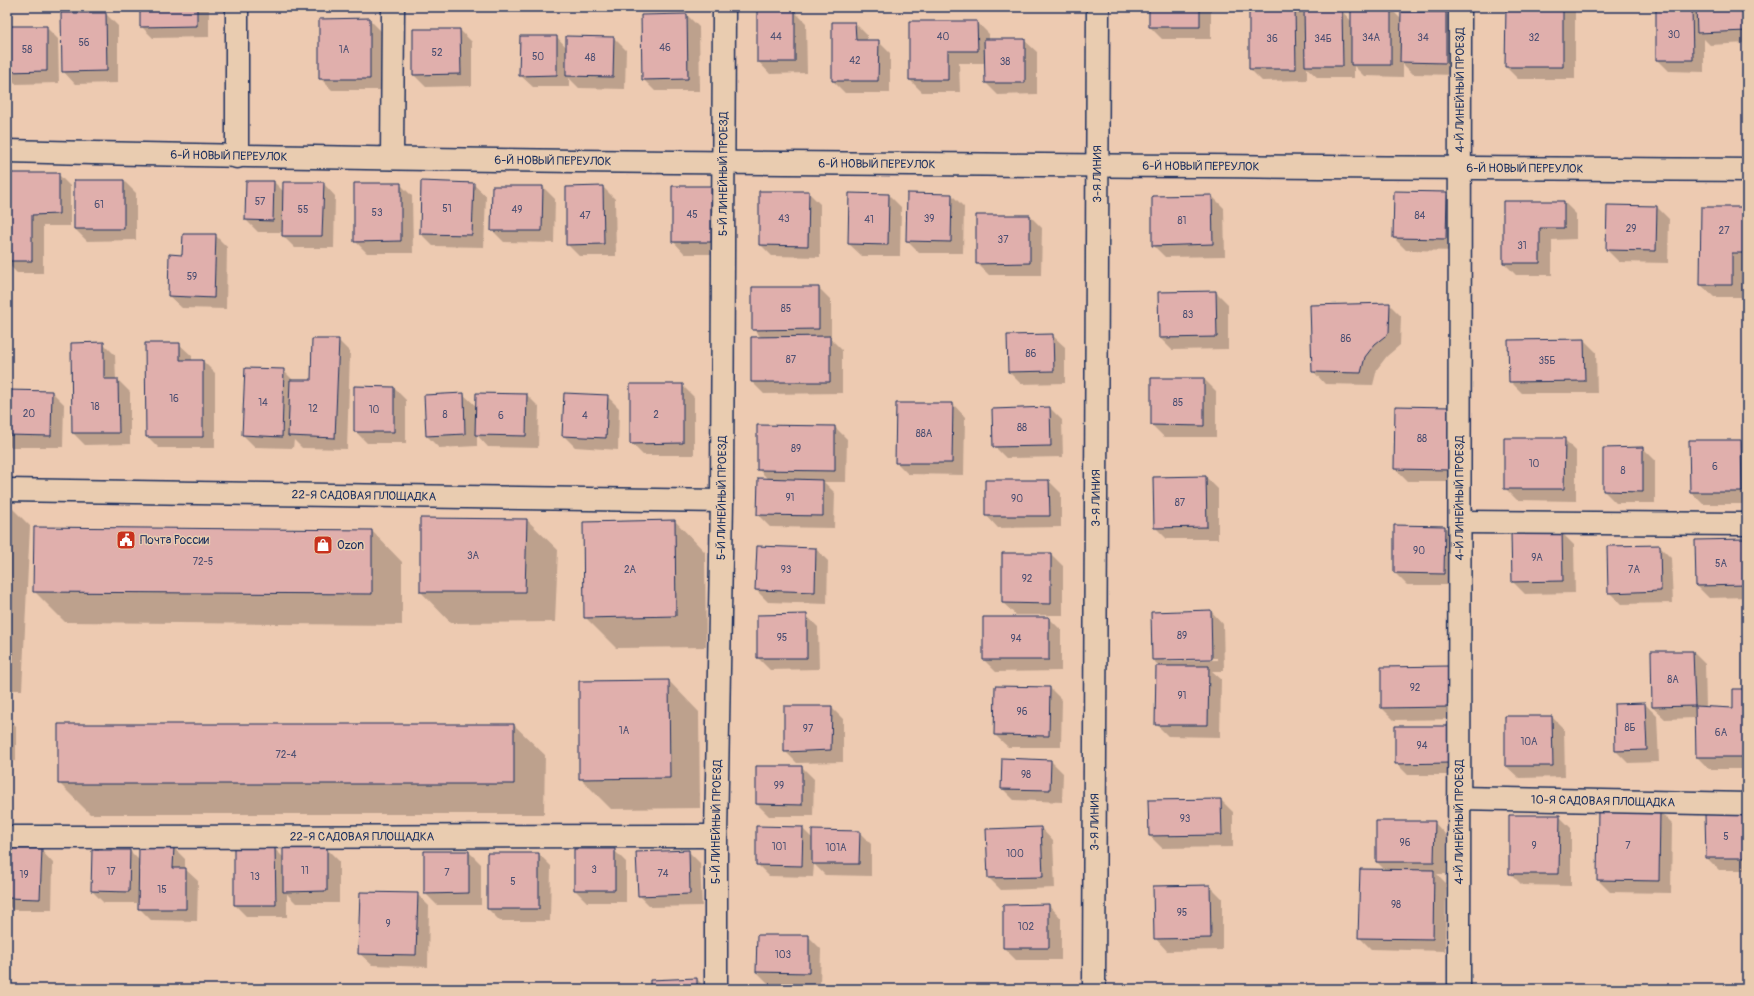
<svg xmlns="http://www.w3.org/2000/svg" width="1754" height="996" font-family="Pangolin,sans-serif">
<rect width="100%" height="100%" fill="#edcab1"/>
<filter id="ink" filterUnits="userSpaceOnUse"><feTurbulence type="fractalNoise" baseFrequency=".025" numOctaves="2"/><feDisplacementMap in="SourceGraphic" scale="8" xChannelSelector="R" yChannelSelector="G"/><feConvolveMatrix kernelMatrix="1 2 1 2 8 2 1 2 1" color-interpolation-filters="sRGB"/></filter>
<g filter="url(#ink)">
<path fill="#0003" fill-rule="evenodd" d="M141,7H209V37L153,38L141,26Z
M1150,7H1211V39H1162L1150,27Z
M1250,7H1296L1305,15L1341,10L1352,22V9H1391L1402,20L1446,13L1458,25L1457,75L1413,74L1403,64V77L1364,76L1354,66V78H1318L1307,68V80L1262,81L1250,69Z
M1507,7H1575V79H1518L1506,67Z
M1697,7H1747V43L1710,45L1704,39V72L1669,71L1657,59L1692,9L1697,15Z
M794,11L806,23L807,73L770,74L758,61Z
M106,14L118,26V83L75,84L63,71Z
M687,15L699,27L700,91H655L643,79Z
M369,19L381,31V90H332L320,78Z
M977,22L989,34V40H1024L1037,52V94L998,95L986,83L985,63H959L960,92H922L910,80Z
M855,23L867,35V41H878L890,53V93H845L833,81Z
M7,27H46L58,39L59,83L15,84L7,76Z
M460,30L472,42V86L426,87L414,75Z
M557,37L567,48L614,38L626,50L625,89L579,88L569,78V87H533L520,75Z
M7,174H58L70,186V226H43V273H17L7,263Z
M124,181L136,193V240L87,241L75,229Z
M274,182L284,192L323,183L335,196L334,248H295L283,236V232H258L246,220Z
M400,184L412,196L413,253H367L355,241Z
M473,184L486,196L484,247L433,246L421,234Z
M543,187L555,199L554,243L504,242L492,230Z
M603,187L615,199L616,256H579L567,244Z
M711,187L723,199V254H685L673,241Z
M808,192L820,204V257L772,256L760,244Z
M1447,193L1459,205L1458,251L1406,250L1394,238Z
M850,194L889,195L901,207L900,256H862L849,244Z
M952,195L964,207L963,253H919L907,241Z
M1212,196L1224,208L1225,256L1165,257L1153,245Z
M1504,202H1564L1576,214V239L1552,240V275H1516L1504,263Z
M1657,207L1669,219L1668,263L1619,262L1607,250Z
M1747,208V265H1744V297H1714L1701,285Z
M1030,216L1042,228L1041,275H989L977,263Z
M215,235L227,247L226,309L182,308L169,296L170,255L183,256Z
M819,288L831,300V339L842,350V393L764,394L752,382L762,338L753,329Z
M1216,292L1228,304V349L1172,350L1160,338Z
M1389,304L1401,316L1400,345L1387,356L1377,369L1373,385L1325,384L1313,371Z
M1052,335L1065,347V383L1021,384L1009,372L1008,336Z
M338,340L350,352L347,449L302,448L294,440L293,448L255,447L243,435L283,370L294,381H312Z
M1509,340H1584L1596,352L1597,393H1522L1510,381Z
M103,343L115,355L116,380H118L130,392V444L85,445L73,433Z
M179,344L192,356V361H203L215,373V448H159L147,436Z
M1152,379H1204L1216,391V437H1164L1152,425Z
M682,385L694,397V455H643L631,443Z
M355,387L394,388L406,400V443H367L355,431Z
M7,391L52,392L64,404L63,447H11L7,443Z
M463,394L477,407L527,395L539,407L538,448L488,447L477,435V446L439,448L427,436L426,396Z
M607,396L619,408L618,450L575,447L563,435Z
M953,404L965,417L964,475L908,474L896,462Z
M1396,407L1461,481H1407L1395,469Z
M1050,408L1062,420L1063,457L1006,458L994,446Z
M835,427L847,439L846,482H824L835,493L834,528L770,527L758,515L768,479L758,469Z
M1564,439L1576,451V501L1517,500L1505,488Z
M1741,441L1747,447V504H1703L1691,492Z
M1643,448L1655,460V503H1616L1604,491V449Z
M1206,477L1218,489V539H1167L1155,527Z
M1049,481L1061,493V527L998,528L986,515Z
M7,503L30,526L22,690H7Z
M527,520L558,550L555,622L451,623L421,592Z
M675,521L705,552L706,647L616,648L585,617Z
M1445,527L1457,539L1456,585H1407L1395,573Z
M372,531L402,562V625L65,622L34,591Z
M1561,532L1574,545L1575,593L1525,594L1513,582Z
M1745,540L1747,542V597L1709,598L1697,586Z
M1659,546L1671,558L1673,603L1621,604L1609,592Z
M816,549L828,561L827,604L768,602L756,590Z
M1051,554L1063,566V615H1016L1003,603Z
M1211,611L1223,624L1224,671H1212L1221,679L1220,737L1168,736L1156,724L1160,667L1153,660L1152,613ZM1217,658V660L1164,661V659Z
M806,615L818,627L819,669L770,670L758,658V616Z
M1049,618L1061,630V671L996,672L984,660Z
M1693,652L1705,664L1706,708L1734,709L1747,690V769H1709L1697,757L1696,718L1665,719L1652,707Z
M1449,667L1462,719L1394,720L1382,708Z
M669,681L699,712L700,808L611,809L580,778Z
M996,687L1050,688L1062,700L1061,747H1008L995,735Z
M1645,704L1657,716L1659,762L1628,763L1616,751Z
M831,707L843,719V762L797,763L785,751Z
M1506,717H1552L1564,729L1565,777L1519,778L1506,766Z
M7,718L16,726V761H7Z
M59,725H514L545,755L544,814H90L59,783Z
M1448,727L1460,739L1461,775H1408L1396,763Z
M1051,761L1063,773L1062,802L1014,800L1002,788Z
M802,767L814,779L813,816H769L757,804Z
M1221,800L1233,812V847L1162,848L1150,836L1149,801Z
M1660,812L1672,824L1671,893L1610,892L1598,880Z
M1747,815V870H1719L1707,858Z
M1559,816L1571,828V886L1522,885L1510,873Z
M1434,822L1446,835V874H1437L1446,883L1445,951L1371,949L1359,937L1386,871L1377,862Z
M802,828L813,839L859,832L871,844V876L825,875L814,864L813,877L769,876L757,864Z
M1041,828L1053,841L1055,888L1001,890L989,878Z
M173,847L185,859V869L198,881L197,921L151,920L139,908V903H104L92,891L93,851H130L140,861Z
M235,849H275L284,858L327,849L339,861V903H296L287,894V917H247L235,905Z
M7,850H41L53,863L52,910H13L7,904Z
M614,850L626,862V902H587L575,890Z
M688,851L700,863L702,906L651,907L639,895Z
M469,852L481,864V905H437L425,893Z
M539,854L551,866L550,921H500L488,909Z
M1210,886L1222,898V950L1167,951L1155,938Z
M417,894L429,906L428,967L372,965L359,953Z
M1049,905L1061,918V960H1016L1004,948Z
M758,936H808L821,949L820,985L769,984L757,972Z
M697,979L706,989H651Z"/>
<path fill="#e0afac" stroke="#1b2f5e" d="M140,7H197V26L140,27Z
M1149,7H1200V27H1149Z
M1249,7H1295L1296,69H1249Z
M1506,7H1563V67H1505Z
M1696,7H1747V31L1697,33Z
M1351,8H1391V65H1351Z
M1656,8H1692L1693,60H1656Z
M1342,9L1343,66H1305L1304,10Z
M757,10H795V62H757Z
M1401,12H1446V63L1400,62Z
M61,13H106L107,71L62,72Z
M687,14L688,79L642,80L641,15Z
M370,18V79H319V19Z
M909,21H977L978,51H948V80H909Z
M832,22H855L856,40H879L878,81H832Z
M7,26H47V71L7,72Z
M413,29H460L461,74L413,75Z
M520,36H557V75L519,76Z
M566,36L614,37L613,77L566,76Z
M984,39H1025V83H985Z
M7,173H59V214L32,215V261H7Z
M74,180H124V229H74Z
M246,181H274L273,221L245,220Z
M421,181L474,183L472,235L420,234Z
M283,182H324L322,236H282Z
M354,183H401V241L354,242Z
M492,186H543L542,231H491Z
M603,186L604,244L566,245V187Z
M672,186H711V242H672Z
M759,191H809L808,246L759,245Z
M1394,191L1447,192L1446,239L1393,238Z
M849,193L889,194L888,245L848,244Z
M907,193L952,194L951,242L906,241Z
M1212,195L1213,244L1152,246V196Z
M1503,201H1564V228H1540V263H1503Z
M1607,205L1657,206L1656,251L1606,250Z
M1701,207H1747V253H1732V285H1700Z
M976,215H1030V263L976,264Z
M183,234H216L214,298L168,296L169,254L182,255Z
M752,287H819V329L752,330Z
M1216,291L1217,337L1159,338L1158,292Z
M1390,303L1389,333L1375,344L1365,357L1361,373L1312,372L1310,305Z
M1053,334L1054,371L1008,372L1007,335Z
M830,336V382H751V337Z
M312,339H339L335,438L288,436L290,380H311Z
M1584,339L1585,381L1509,382L1508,340Z
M104,342V379H118L119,433H72L71,343Z
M145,343H180V360H203V437H146Z
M245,368L284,369L282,437L242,435Z
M1151,378H1204V426L1151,425Z
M630,384H683V443L630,444Z
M354,386L394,387V432H354Z
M7,390L52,391L51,436L7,435Z
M464,393L465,434L426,436L424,395Z
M476,393L527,394L526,436L475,435Z
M564,393L608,395L606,438L562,436Z
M896,403H953L952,463H895Z
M1395,406L1450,407L1449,470L1394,469Z
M1050,407L1051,446L993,447L992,409Z
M757,425L835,426V471L757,470Z
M1504,438H1565L1564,489H1504Z
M1689,440H1741L1742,492H1690Z
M1643,447V492L1603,491V448Z
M1206,476L1207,527L1154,528L1153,477Z
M758,478L823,480V516L757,515Z
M985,480H1049L1050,516H985Z
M420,518L527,519L525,592H420Z
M675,520L676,616L584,618L583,522Z
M1394,525L1445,526L1444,574L1394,573Z
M34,527L372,530V594L33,592Z
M1562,531L1563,581L1512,582L1511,533Z
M1745,539L1747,585L1696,586L1695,540Z
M1660,545L1661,591L1608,593L1607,546Z
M757,546L816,548L815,592L755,590Z
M1002,553H1051V604L1002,603Z
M1211,610L1212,659L1152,660L1151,612Z
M807,614V658H757V615Z
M983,617H1049V660H983Z
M1651,651H1693L1695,706L1652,707Z
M1156,666H1209L1208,725H1155Z
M1449,666L1450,707L1381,708V667Z
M669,680L670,778L579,779V681Z
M995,686L1050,687L1049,736L994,735Z
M1733,689H1747V757H1696L1695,706L1733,708Z
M1645,703L1647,750L1615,751L1614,704Z
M784,706H832L831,750L784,752Z
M1505,716H1552L1553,766H1505Z
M58,724H514V784H58Z
M1395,726H1448L1449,763L1395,764Z
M1002,758L1051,760L1050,790L1001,789Z
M756,766H802V805L756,804Z
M1221,799L1222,835L1149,836L1148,800Z
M1598,810L1660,811L1659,881L1597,880Z
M1705,814H1747V858H1706Z
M1509,815H1560L1559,874H1509Z
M1376,821H1435L1434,862H1376Z
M756,826L803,827L802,866L756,865Z
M1041,827L1043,877L988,878L986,829Z
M812,830L860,831L859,864H812Z
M139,846H174L173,868H186V909H138Z
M234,848H275L276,905H234Z
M283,848H327V891L283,892Z
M7,849H42L40,899L7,898Z
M574,849H615V890H574Z
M92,850H130L129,892L91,891Z
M689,850L690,894L638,896L636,852Z
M424,851H469V893L424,894Z
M487,853H539V909H487Z
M1360,869L1434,870L1433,939L1358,938Z
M1210,885L1211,938L1154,939L1153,886Z
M360,892L418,893L416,955L358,954Z
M1049,904V948H1003V905Z
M757,935H809V973L756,972Z
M697,978V989H650V980Z"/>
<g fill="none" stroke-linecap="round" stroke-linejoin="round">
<defs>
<g id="street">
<path id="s1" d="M7,151C587,165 1167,165 1747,170"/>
<path d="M237,157V7"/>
<path d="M392,158L393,7"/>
<path id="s2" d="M7,490L722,501"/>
<path d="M1460,522L1747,524"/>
<path id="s3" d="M1459,798L1747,804"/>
<path id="s4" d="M7,837L716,836"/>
<path id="s5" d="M716,989V836L722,501L724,7"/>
<path id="s6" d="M1094,989L1098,7"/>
<path id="s7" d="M1459,989L1460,7"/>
</g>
</defs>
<use href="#street" stroke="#1b2f5e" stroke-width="25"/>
<use href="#street" stroke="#e9ccb0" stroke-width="22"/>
</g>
</g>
<defs>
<symbol id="civic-square" viewBox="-11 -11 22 22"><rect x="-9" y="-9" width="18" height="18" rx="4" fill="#c8321e" stroke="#e9ccb0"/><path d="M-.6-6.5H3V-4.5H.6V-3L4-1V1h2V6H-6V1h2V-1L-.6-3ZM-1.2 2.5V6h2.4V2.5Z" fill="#fff"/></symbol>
<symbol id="shop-square" viewBox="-11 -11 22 22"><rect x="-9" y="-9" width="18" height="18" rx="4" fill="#c8321e" stroke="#e9ccb0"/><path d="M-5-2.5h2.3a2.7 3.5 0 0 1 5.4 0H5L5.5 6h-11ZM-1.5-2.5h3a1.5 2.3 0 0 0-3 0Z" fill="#fff"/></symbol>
</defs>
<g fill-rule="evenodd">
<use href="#civic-square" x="115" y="529" width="22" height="22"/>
<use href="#shop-square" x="312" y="534" width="22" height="22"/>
</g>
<g text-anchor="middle" stroke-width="3" stroke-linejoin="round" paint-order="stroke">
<g font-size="10" fill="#4c4f72">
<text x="1674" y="38">30</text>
<text x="776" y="40">44</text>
<text x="943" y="40">40</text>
<text x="1371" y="41">34А</text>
<text x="1423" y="41">34</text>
<text x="1534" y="41">32</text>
<text x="1272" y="42">36</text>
<text x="1323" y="42">34Б</text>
<text x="84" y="46">56</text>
<text x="665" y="51">46</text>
<text x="27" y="53">58</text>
<text x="344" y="53">1А</text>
<text x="437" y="56">52</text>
<text x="538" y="60">50</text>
<text x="590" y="61">48</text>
<text x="855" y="64">42</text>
<text x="1005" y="65">38</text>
<text x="260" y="205">57</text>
<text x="99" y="208">61</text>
<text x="447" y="212">51</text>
<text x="303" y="213">55</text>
<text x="517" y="213">49</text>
<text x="377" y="216">53</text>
<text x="692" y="218">45</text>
<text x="585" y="219">47</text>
<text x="1420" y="219">84</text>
<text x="784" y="222">43</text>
<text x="929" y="222">39</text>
<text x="869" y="223">41</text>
<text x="1182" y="224">81</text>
<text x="1631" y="232">29</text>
<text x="1724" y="234">27</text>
<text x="1003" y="243">37</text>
<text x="1522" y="249">31</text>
<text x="192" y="280">59</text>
<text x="786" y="312">85</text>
<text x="1188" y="318">83</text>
<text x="1346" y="342">86</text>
<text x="1031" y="357">86</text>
<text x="791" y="363">87</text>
<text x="1547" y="364">35Б</text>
<text x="174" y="402">16</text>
<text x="263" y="406">14</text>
<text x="1178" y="406">85</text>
<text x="95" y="410">18</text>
<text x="313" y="412">12</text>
<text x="374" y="413">10</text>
<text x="29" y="417">20</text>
<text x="445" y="418">8</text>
<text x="656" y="418">2</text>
<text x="501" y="419">6</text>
<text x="585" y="419">4</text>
<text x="1022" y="431">88</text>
<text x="924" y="437">88А</text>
<text x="1422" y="442">88</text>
<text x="796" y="452">89</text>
<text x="1534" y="467">10</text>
<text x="1715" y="470">6</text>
<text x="1623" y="474">8</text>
<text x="790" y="501">91</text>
<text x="1017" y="502">90</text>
<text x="1180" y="506">87</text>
<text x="1419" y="554">90</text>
<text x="473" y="559">3А</text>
<text x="1537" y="561">9А</text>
<text x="203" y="565">72-5</text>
<text x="1721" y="567">5А</text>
<text x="630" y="573">2А</text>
<text x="786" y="573">93</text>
<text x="1634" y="573">7А</text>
<text x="1027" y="582">92</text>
<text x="1182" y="639">89</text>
<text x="782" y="641">95</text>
<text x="1016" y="642">94</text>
<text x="1673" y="683">8А</text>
<text x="1415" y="691">92</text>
<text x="1182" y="699">91</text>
<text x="1022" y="715">96</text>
<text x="1630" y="731">8Б</text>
<text x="808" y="732">97</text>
<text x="624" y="734">1А</text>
<text x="1721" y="736">6А</text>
<text x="1529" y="745">10А</text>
<text x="1422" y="749">94</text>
<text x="286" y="758">72-4</text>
<text x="1026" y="778">98</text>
<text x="779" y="789">99</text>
<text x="1185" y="822">93</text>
<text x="1726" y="840">5</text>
<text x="1405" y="846">96</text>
<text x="1534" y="849">9</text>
<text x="1628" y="849">7</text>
<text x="779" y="850">101</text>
<text x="836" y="851">101А</text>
<text x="1015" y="857">100</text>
<text x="594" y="873">3</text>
<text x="305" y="874">11</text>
<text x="111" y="875">17</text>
<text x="447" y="876">7</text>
<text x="663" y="877">74</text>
<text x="24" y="878">19</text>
<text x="255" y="880">13</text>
<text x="513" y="885">5</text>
<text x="162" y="893">15</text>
<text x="1396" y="908">98</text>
<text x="1182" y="916">95</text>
<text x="388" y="927">9</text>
<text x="1026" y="930">102</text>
<text x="783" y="958">103</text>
</g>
<g font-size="12" fill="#1b2f5e" stroke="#e9ccb0">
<text dy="4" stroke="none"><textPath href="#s7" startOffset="899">4-Й ЛИНЕЙНЫЙ ПРОЕЗД</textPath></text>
<text dy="4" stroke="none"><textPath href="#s1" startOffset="222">6-Й НОВЫЙ ПЕРЕУЛОК</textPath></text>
<text dy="4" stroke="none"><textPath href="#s1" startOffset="546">6-Й НОВЫЙ ПЕРЕУЛОК</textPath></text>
<text dy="4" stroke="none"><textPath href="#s1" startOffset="870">6-Й НОВЫЙ ПЕРЕУЛОК</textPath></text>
<text dy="4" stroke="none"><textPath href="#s1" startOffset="1194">6-Й НОВЫЙ ПЕРЕУЛОК</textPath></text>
<text dy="4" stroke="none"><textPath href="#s1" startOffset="1518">6-Й НОВЫЙ ПЕРЕУЛОК</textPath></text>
<text dy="4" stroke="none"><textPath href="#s5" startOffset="815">5-Й ЛИНЕЙНЫЙ ПРОЕЗД</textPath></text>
<text dy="4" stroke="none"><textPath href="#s6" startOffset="815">3-Я ЛИНИЯ</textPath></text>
<text dy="4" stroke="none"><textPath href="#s2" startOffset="357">22-Я САДОВАЯ ПЛОЩАДКА</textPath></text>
<text dy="4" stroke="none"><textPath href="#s5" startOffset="491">5-Й ЛИНЕЙНЫЙ ПРОЕЗД</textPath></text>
<text dy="4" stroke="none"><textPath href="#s6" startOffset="491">3-Я ЛИНИЯ</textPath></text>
<text dy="4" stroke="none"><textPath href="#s7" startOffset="491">4-Й ЛИНЕЙНЫЙ ПРОЕЗД</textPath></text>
<text dy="4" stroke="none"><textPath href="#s3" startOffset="144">10-Я САДОВАЯ ПЛОЩАДКА</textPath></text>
<text dy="4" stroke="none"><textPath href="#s5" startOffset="167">5-Й ЛИНЕЙНЫЙ ПРОЕЗД</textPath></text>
<text dy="4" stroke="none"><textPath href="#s6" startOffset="167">3-Я ЛИНИЯ</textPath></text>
<text dy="4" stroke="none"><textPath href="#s7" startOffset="167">4-Й ЛИНЕЙНЫЙ ПРОЕЗД</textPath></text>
<text dy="4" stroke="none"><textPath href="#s4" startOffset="355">22-Я САДОВАЯ ПЛОЩАДКА</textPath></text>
</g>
<g font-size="12" fill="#1b2f5e" stroke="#e9ccb0" text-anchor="start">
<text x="140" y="544">Почта России</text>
<text x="337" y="549">Ozon</text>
</g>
</g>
<rect width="1754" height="996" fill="none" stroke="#e9ccb0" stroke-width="24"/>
<rect x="12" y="12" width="1730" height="972" fill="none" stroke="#1b2f5e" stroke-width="1.5" filter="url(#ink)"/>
</svg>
